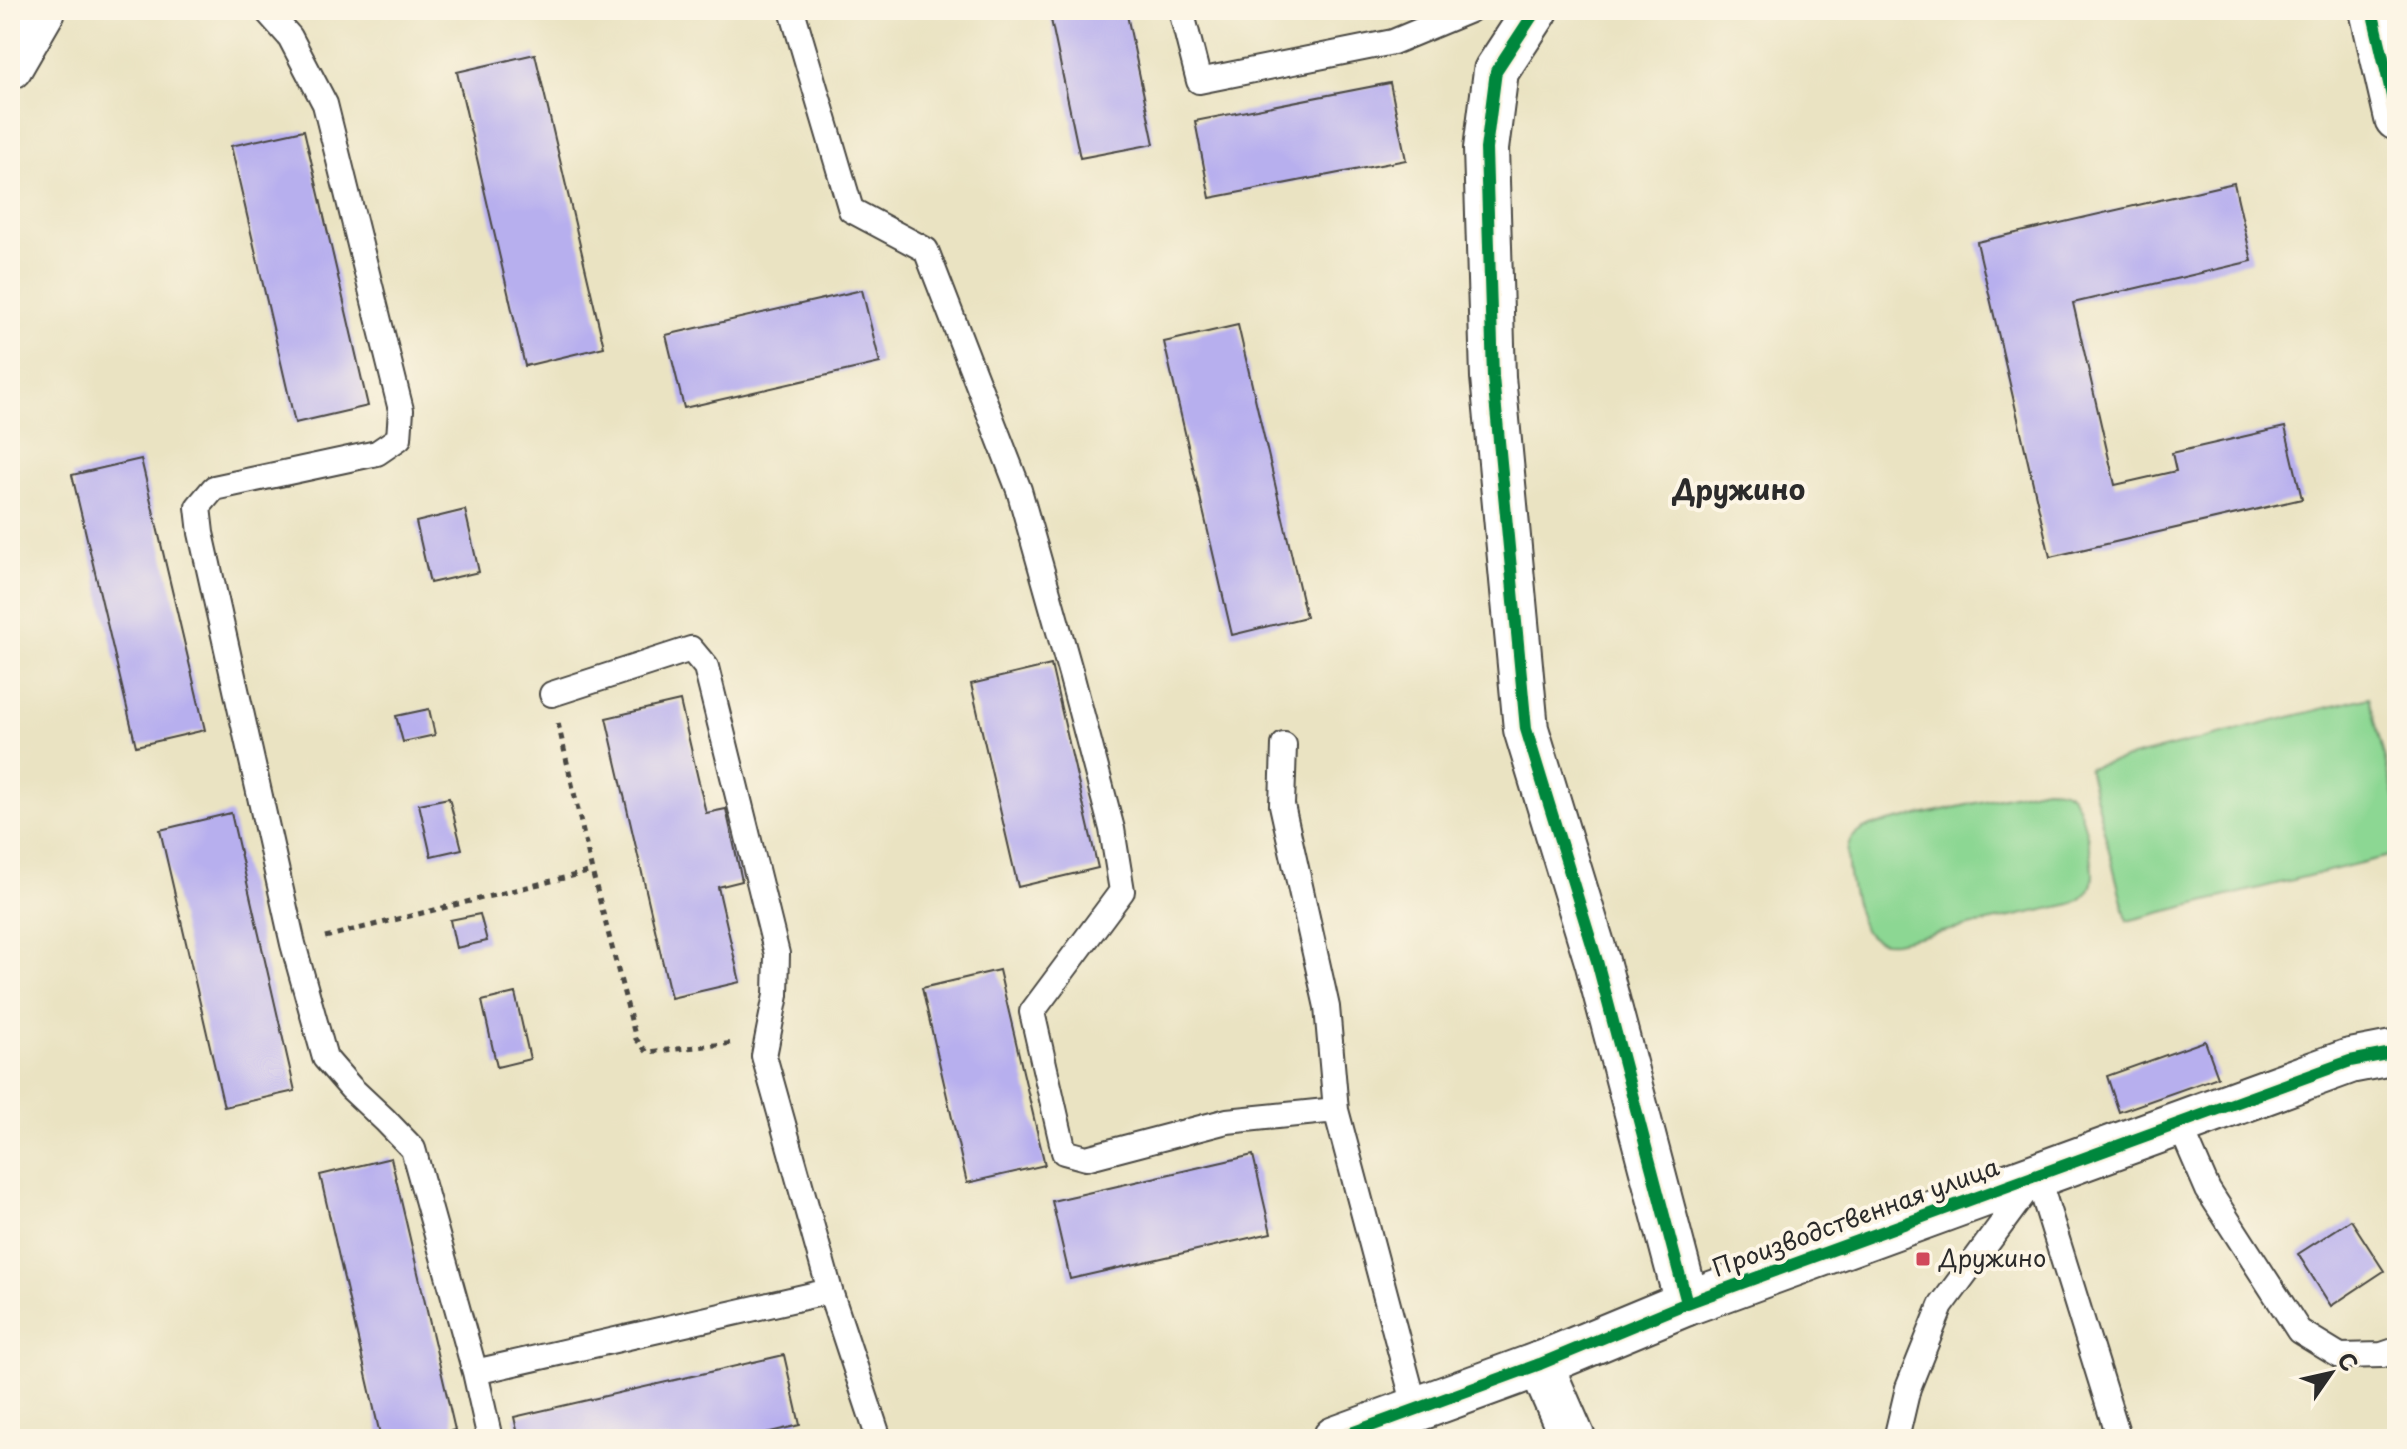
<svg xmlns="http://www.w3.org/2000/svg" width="2407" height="1449" font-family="'Playpen Sans',sans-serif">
<rect width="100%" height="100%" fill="#fcf5e5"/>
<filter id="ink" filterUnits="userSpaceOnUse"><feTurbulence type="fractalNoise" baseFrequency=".0125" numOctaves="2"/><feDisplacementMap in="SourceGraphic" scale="16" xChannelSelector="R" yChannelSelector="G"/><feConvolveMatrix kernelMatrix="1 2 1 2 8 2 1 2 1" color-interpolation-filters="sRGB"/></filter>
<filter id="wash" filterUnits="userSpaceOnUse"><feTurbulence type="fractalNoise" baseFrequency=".006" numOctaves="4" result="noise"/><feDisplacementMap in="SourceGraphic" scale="32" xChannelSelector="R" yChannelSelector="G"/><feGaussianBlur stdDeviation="1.8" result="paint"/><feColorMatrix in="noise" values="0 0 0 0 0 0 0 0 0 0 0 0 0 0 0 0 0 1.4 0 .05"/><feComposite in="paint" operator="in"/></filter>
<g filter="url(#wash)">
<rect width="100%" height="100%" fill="#eae3c2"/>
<path fill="#8cd793" stroke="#5c815f" stroke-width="2" d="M2369,697L2397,807V854L2127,921L2088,768Z
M2045,788C2054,788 2062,788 2069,793C2082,803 2097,867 2092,883C2089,894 2081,900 2071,904L1895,942C1884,943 1875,942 1867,933C1856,920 1842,856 1850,841C1855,833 1861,830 1870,826Z"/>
<g id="blocks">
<path fill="#b7afee" d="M1049,10H1126L1154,144L1080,158Z
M535,54L604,347L525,366L457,72Z
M1390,83L1406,160L1210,198L1195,121Z
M304,130L368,406L295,423L231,146Z
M2234,183L2252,261L2073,303L2115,485L2176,471L2172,453L2285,427L2302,499L2050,557L1977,242Z
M862,290L880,363L684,408L666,335Z
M1238,325L1306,617L1232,635L1164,342Z
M141,459L205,730L136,746L72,475Z
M465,510L479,572L430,583L416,522Z
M1051,665L1098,868L1018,887L971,684Z
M680,701L706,813L726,809L742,881L718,887L740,982L671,998L606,718Z
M429,709L435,735L403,742L396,716Z
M449,798L462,849L431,856L419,804Z
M231,813L295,1091L224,1107L160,830Z
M480,914L487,941L456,948L450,920Z
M999,970L1045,1165L967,1183L922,988Z
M515,993L530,1059L497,1067L482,1001Z
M2205,1041L2218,1077L2119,1112L2107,1076Z
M1253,1155L1271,1233L1070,1279L1052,1201Z
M391,1158L455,1430L418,1439H381L320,1175Z
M2351,1220L2384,1271L2331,1306L2298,1254Z
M784,1355L800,1425L740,1439H519L514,1417Z"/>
</g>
</g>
<g filter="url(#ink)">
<use href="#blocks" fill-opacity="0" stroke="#484742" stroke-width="2"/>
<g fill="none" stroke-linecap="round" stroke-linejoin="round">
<defs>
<path id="service" d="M266,10L290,37L325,104L401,410L399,438L377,453L214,488L198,507L201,533L293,944L325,1058L351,1088L385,1120L413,1149L475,1372L490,1439
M792,10L851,210L926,250L1019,490L1071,674L1112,829L1122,891L1032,1012L1064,1152L1086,1158L1227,1121L1336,1110L1416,1410
M1181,10L1199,81L1393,42L1470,10
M552,694L691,649L706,667L777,954L776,995L764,1056L830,1291L879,1439
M1284,745L1282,805L1327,1007L1336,1110
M2179,1123L2208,1190L2299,1331L2340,1356L2382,1355L2397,1350
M2037,1175L2119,1439
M475,1372L830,1291
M1896,1439L1908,1388L1941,1306L2034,1180"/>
<path id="minor" d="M1536,10L1496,71L1486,149L1493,377L1526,729L1597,961L1687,1303
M2372,10L2397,118
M1540,1364L1573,1439"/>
<path id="tertiary" d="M10,67L43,10
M1335,1439L1540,1364L1687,1303L2350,1061L2397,1052"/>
</defs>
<use href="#service" stroke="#484742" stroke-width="28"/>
<use href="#minor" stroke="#484742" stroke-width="48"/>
<use href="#tertiary" stroke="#484742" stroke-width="48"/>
<path stroke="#484742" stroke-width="5" stroke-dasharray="6 6" stroke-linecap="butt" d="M558,723L592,871L636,1039L647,1052L735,1043
M325,937L592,871"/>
<use href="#service" stroke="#fff" stroke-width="24"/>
<use href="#minor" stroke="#fff" stroke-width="44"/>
<use href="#tertiary" stroke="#fff" stroke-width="44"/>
<defs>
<path id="cycleway" d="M1536,10L1496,71L1486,149L1493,377L1526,729L1597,961L1687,1303
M2372,10L2397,118
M1335,1439L1540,1364L1687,1303L2350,1061L2397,1052"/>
</defs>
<use href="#cycleway" stroke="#fcf5e5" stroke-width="17"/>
<use href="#cycleway" stroke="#00873e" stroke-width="12"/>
</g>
</g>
<rect fill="#d1495b" stroke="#fcf5e5" stroke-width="3" x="1915" y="1251" width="16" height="16" rx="4"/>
<g text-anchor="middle" stroke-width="8" stroke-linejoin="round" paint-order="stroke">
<g font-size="24" fill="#2b2b2b" stroke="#fcf5e5">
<text transform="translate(1856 1218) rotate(-20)" y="8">Производственная улица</text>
</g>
<g font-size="24" fill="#2b2b2b" stroke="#fcf5e5" text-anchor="start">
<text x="1939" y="1267">Дружино</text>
</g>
<g font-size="28" font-weight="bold" fill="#2b2b2b" stroke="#fcf5e5">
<text x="1739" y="500">Дружино</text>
</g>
</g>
<rect width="2407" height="1449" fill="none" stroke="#fcf5e5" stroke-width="40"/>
<g transform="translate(2331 1373) rotate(56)" stroke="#fcf5e5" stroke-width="6" paint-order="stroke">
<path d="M0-6L14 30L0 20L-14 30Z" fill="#2b2b2b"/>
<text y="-12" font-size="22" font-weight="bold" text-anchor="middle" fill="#2b2b2b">С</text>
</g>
</svg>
